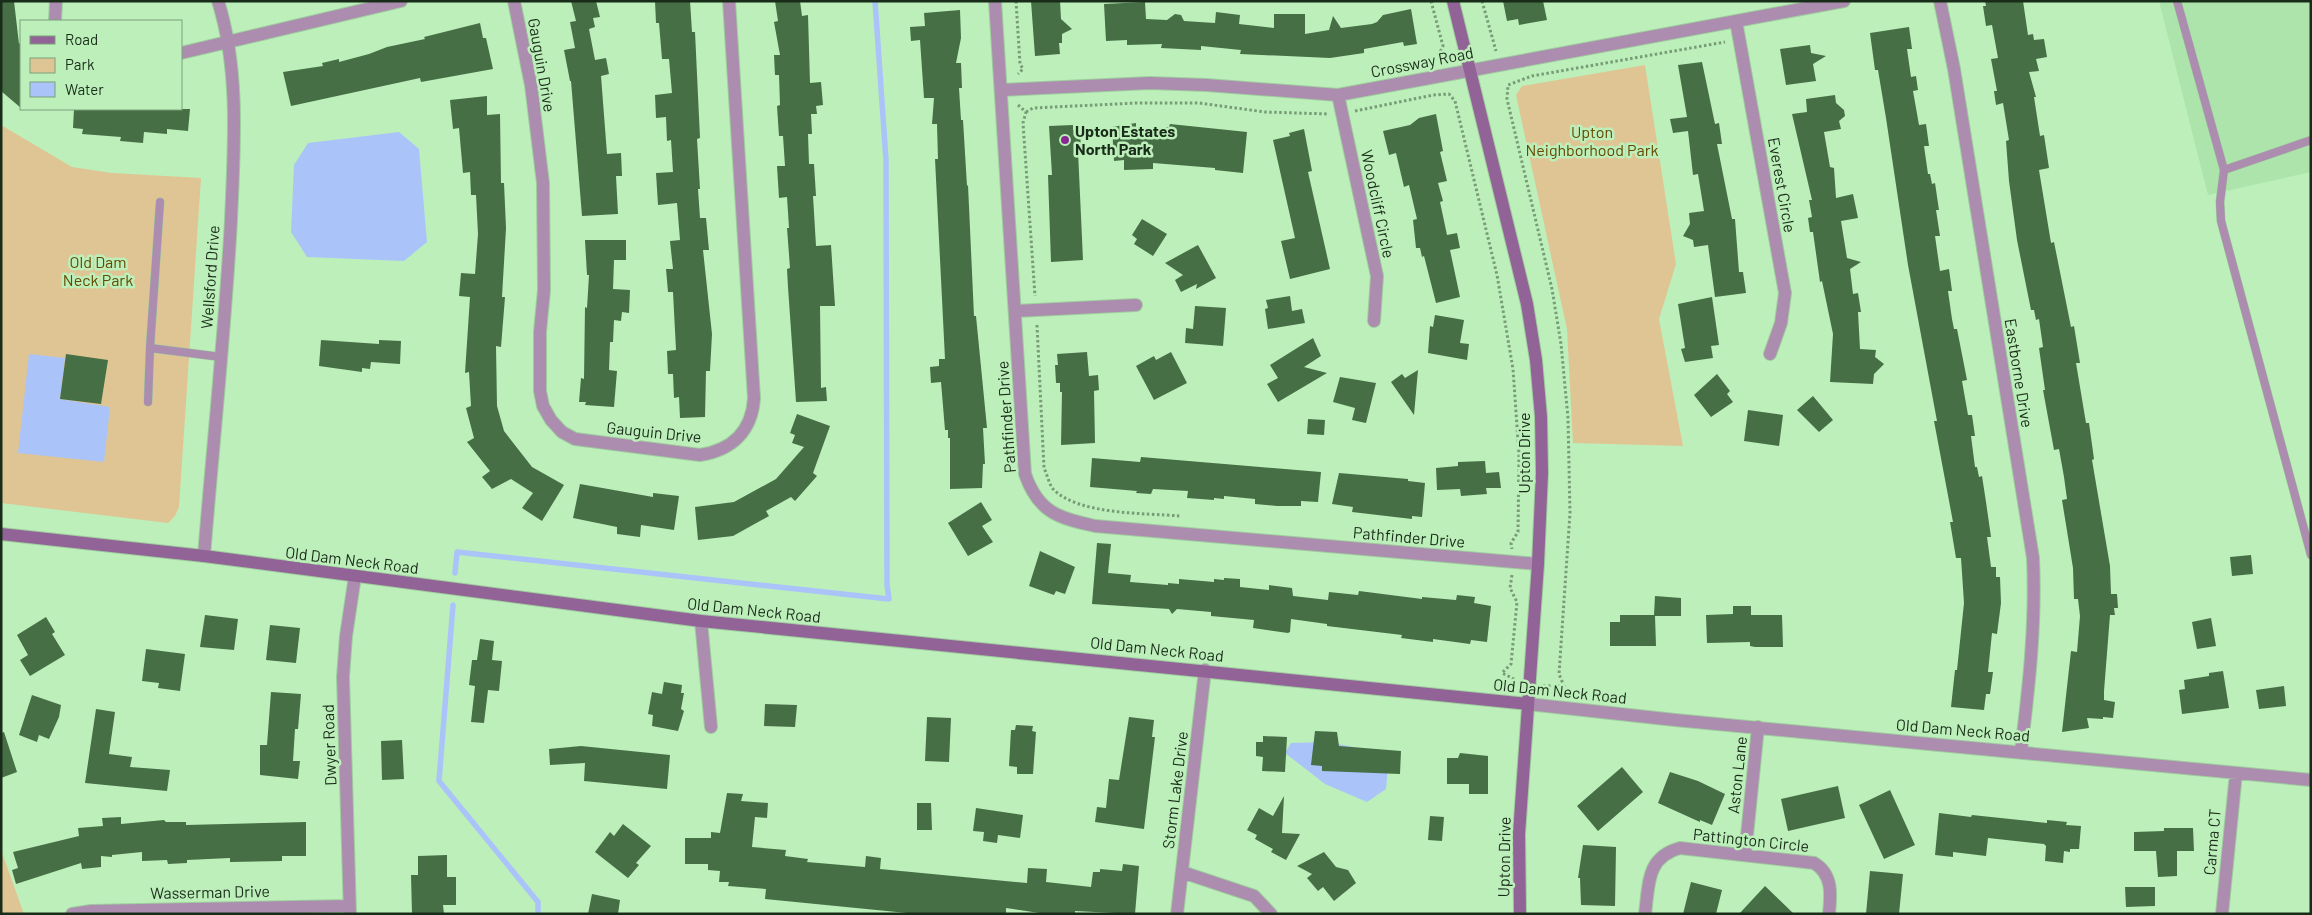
<svg xmlns="http://www.w3.org/2000/svg" width="2312" height="915" font-family="Barlow,sans-serif">
<rect width="100%" height="100%" fill="#bdefbb"/>
<path fill="#ade4ab" d="M2159,1H2311V172L2208,195Z"/>
<path fill="#dfc594" d="M1645,65L1676,264L1659,319L1683,446L1573,443L1567,329L1516,95L1522,86Z
M1,125L72,167L112,173L201,178L179,507L175,516L168,523L1,503Z
M1,850L24,914H1Z"/>
<path fill="#aac4f9" d="M399,132L419,149L427,242L404,261L307,257L291,232L294,165L308,143Z
M29,354L65,358L60,399L110,407L104,462L18,453Z
M1327,742L1380,752L1388,766L1386,789L1367,802L1325,784L1285,753L1291,743Z"/>
<g fill="none" stroke-linecap="round" stroke-linejoin="round">
<path stroke="#aac4f9" stroke-width="5.5" d="M455,573L457,552L889,599L887,585L886,160L875,1
M453,605L439,781L538,902V914"/>
</g>
<path fill="#466f45" d="M1,1H14L19,44L21,42V108L1,91Z
M571,1H596L600,17L593,18L595,27L589,29L595,60L606,58L609,74L601,76L607,154L621,153L622,176H616L618,214L582,216L571,81H570L564,50L575,48L570,22L576,21Z
M655,1H690L692,32H695L700,138L697,139L700,189H698L700,218H706L709,250H703L712,334L710,371H706L705,417L680,418L679,397L674,398L673,374H668L667,351L676,350L673,292H668L666,269H673L670,241L680,240L677,203L658,205L656,173L673,172L671,140L667,141L666,117L656,118L655,95L672,93L669,59H662L659,23H656Z
M775,1H800L802,16L808,15L810,83L821,82L823,105L816,106L817,114H811L812,134H808L809,164H814L816,196H813L816,246L831,245L835,306H820L821,388L826,387L827,401L796,402L788,287L787,269L790,268L787,228H789L787,197L779,198L777,166H785L783,136H779L777,106L780,105L779,75H775L774,55H780L774,22L778,21Z
M1031,1H1060L1061,19L1072,29L1062,34V43H1059L1060,54L1035,56Z
M1503,1H1543L1547,20L1519,25L1518,19L1507,21Z
M1985,1H2023L2028,35L2033,34L2034,40L2044,39L2047,57L2036,59L2039,71L2029,72L2036,97H2034L2040,136L2044,135L2049,168L2039,170L2051,243L2054,242L2071,327L2074,326L2080,363H2076L2086,423H2089L2094,459L2092,460L2110,566L2111,594H2117L2118,608H2114L2115,615H2110L2104,691V700L2115,702L2113,718L2103,717V719L2087,718L2089,728L2062,732L2071,651L2077,652L2080,616L2078,599H2074L2073,568L2062,500L2067,499L2064,477L2059,449L2054,450L2043,390H2045L2039,348L2043,347L2039,319L2036,320L2034,310H2031L2017,240L2009,181L2006,141L2009,140L2003,103L1996,105L1994,91H1997L1991,59L1998,58L1992,25L1986,26L1983,6H1986Z
M1145,2L1146,19L1167,20L1175,14L1181,15L1184,21L1215,23L1216,12L1240,15L1239,24L1274,28V14H1305V34L1329,30L1333,16L1341,28L1372,24L1377,22L1383,15L1411,9L1417,44L1404,46L1403,42L1364,49V53L1330,58L1240,54L1241,50L1201,46V50L1161,48L1162,44L1127,45V40L1106,41L1104,4Z
M960,10L961,38L956,63H961L962,88H959L961,120H963L967,186L968,185L974,316H976L987,428H983L985,464H983L982,488L950,489V438H948V430H945L941,382L931,383L930,367L939,366V359H945L935,159H938L937,124H932L934,98H924L920,40L911,41L910,27L925,26L924,13Z
M480,23L483,38H486L493,69L421,82L420,78L291,106L283,72L323,66L322,63L339,59V62L369,54L387,47L425,39L424,37Z
M1909,27L1912,49H1907L1911,77L1916,76L1918,90L1913,91L1919,125L1926,124L1929,146H1924L1928,174H1930L1932,184L1935,183L1939,210H1936L1940,236H1935L1940,271L1949,269L1952,291H1948L1952,319L1954,329H1957L1967,380L1962,381L1968,415H1972L1975,436H1971L1975,467H1977L1979,477L1982,476L1986,502L1991,537H1987L1991,567H1996V577H2000L2001,603L1997,634L1992,633L1988,672H1993L1990,694H1986L1984,710L1951,707L1955,670H1957L1964,603L1961,558H1956L1950,522H1953L1934,421H1937L1908,265L1886,118L1878,70H1875L1870,33Z
M1810,45L1811,53L1826,56L1813,64L1816,81L1786,85L1780,49Z
M1702,62L1715,124L1719,123L1722,144H1717L1732,219H1735L1739,272H1743L1746,293L1715,297L1708,245L1694,247L1693,240L1683,236L1690,224L1689,213L1704,211L1698,174L1693,175L1688,131L1673,133L1670,119L1687,117L1678,65Z
M1835,95L1836,103L1844,110L1845,116L1839,121L1841,129L1824,132L1830,167L1834,168L1836,198L1853,194L1858,218L1841,221L1847,258L1861,262L1850,269L1853,294L1858,293L1861,312H1858L1860,349L1876,350L1875,357L1884,364L1874,374L1873,384L1830,382L1833,334L1822,281L1820,282L1813,232H1810L1808,218L1812,217L1809,200H1812L1792,114L1807,112L1806,99Z
M487,96V115L500,114L501,183H504L506,228L502,297H505L501,347L496,346L497,406L504,431L532,467L564,485L542,521L522,508L533,493L511,479L492,489L482,477L490,471L467,442L474,438L466,408L471,406L469,372L465,373L470,297L459,296L461,273L475,274L478,234L476,195H471L470,172L463,173L459,128L453,129L450,100Z
M74,109H190L188,131L167,129V134L144,132L143,143L120,141L121,137L82,134L83,129L73,128Z
M1436,114L1443,151L1440,152L1447,181L1438,183L1443,201L1440,202L1447,235L1457,233L1460,248L1450,250L1460,297L1436,303L1424,256L1422,257L1420,248H1416L1413,220L1417,219L1409,185L1404,187L1396,153L1389,155L1383,131L1410,125L1419,118Z
M1136,123V128L1142,127V130L1169,127L1170,124L1247,132L1243,173L1215,170V168L1153,163V169L1124,170V160L1114,161L1112,127Z
M1073,125V130L1080,129L1081,150L1078,151L1083,260L1051,262L1048,175H1052L1049,126Z
M1304,129L1312,171L1308,172L1330,269L1290,279L1281,241L1295,238L1273,140L1290,136L1289,133Z
M1142,219L1167,234L1153,256L1134,244L1137,239L1132,235Z
M585,240H626V260H614L613,289L630,290L629,313L622,312L621,321L614,320L613,342H610L609,370L617,371L614,407L585,405L586,402H579L581,378L584,379L585,307L587,308L589,275H587Z
M1198,245L1216,278L1196,289L1197,284L1181,292L1175,280L1183,275L1165,263Z
M1290,296L1292,311L1302,309L1305,323L1268,329L1265,309L1268,308L1266,300Z
M1712,297L1719,345L1711,346L1713,358L1685,362L1681,349L1685,348L1678,304Z
M1195,306L1226,308L1223,346L1185,343L1186,328L1193,329Z
M1435,315L1464,320L1460,343L1469,344L1467,360L1428,353L1430,326L1433,327Z
M1313,338L1321,356L1304,367L1327,373L1278,402L1267,384L1278,378L1270,365Z
M321,340L379,344V340L401,341L400,364L371,362L370,369L362,368V372L319,366Z
M1087,352L1089,376L1098,375L1099,390L1094,391L1095,443L1061,445L1062,392H1060V383H1056L1055,365H1058L1057,354Z
M1171,352L1187,383L1154,400L1136,366L1154,356L1156,360Z
M66,354L108,360L101,404L60,399Z
M1418,370L1414,415L1391,382L1402,374L1405,378Z
M1717,374L1730,391L1727,394L1733,402L1711,417L1694,395Z
M1340,377L1376,383L1366,423L1352,420L1355,408L1333,402Z
M1813,396L1833,420L1819,432L1797,410Z
M1748,410L1783,415L1779,446L1744,441Z
M797,414L830,426L813,473L817,476L795,501L791,497L766,511L769,516L733,536L698,540L695,507L734,502L776,479L804,447L792,443L795,435L790,433Z
M1308,419L1325,420L1324,435L1307,434Z
M1141,457L1321,472L1318,502L1301,501V506H1277L1255,504V499L1224,496V499L1214,498V500L1187,498L1188,491L1153,489L1151,494L1136,493L1137,491L1090,487L1092,458L1140,462Z
M1485,461L1486,473L1499,472L1501,488H1486L1487,494L1461,496L1460,489L1437,490L1436,468L1458,466V462Z
M1339,473L1408,479V481L1425,483L1422,517L1412,516V519L1352,512L1353,507L1332,504Z
M580,484L653,497V493L679,496L674,530L641,525L640,537L617,534V527L573,518Z
M981,502L992,520L982,526L993,542L968,556L948,523Z
M1097,543L1111,544L1108,573L1131,575L1130,582L1168,585V583L1179,584V579L1214,582V579L1224,580V578L1240,579V587L1269,590V585L1292,588L1293,596L1328,600L1329,592L1358,595L1359,591L1422,599V597L1456,600L1457,595L1475,597L1474,603L1491,606L1487,642L1471,640L1470,644L1433,639V642L1401,638L1402,635L1327,626V624L1291,619L1290,632L1288,633L1253,628L1254,620L1211,616V612L1177,609L1172,614L1169,609L1092,604Z
M1040,551L1075,567L1065,594L1056,591L1054,595L1029,586Z
M2251,555L2253,574L2232,576L2230,557Z
M1655,596L1681,598V616H1655L1656,646H1610V622H1620V615H1654Z
M1733,606H1751V615H1782L1783,647H1755L1750,646V642L1707,643L1706,615L1733,614Z
M205,615L238,619L234,650L200,647Z
M46,617L55,632L52,634L65,655L30,676L20,660L28,655L17,635Z
M2211,618L2216,646L2197,649L2192,622Z
M270,625L300,628L296,663L266,660Z
M480,639L494,641L492,660L502,661L499,691L488,690L484,723L471,722L475,686L469,685L472,660H477Z
M146,649L185,654L180,691L158,688L159,683L142,681Z
M2223,671L2229,708L2182,714L2179,690L2185,689L2184,680L2209,676V673Z
M664,682L682,685L681,693H684L681,709L684,711L678,731L652,726L653,715L648,714L652,692L662,694Z
M2284,686L2286,706L2259,709L2256,690Z
M271,692L301,694L298,729H295L293,761H300L298,779L260,775V745H267Z
M32,695L61,705L59,717L49,739L39,735L37,742L19,735Z
M765,704L797,705L795,727L764,726Z
M96,709L115,712L109,754L132,757L130,767L170,770L167,791L85,783Z
M927,717L951,718L949,762L925,761Z
M1129,717L1154,720L1152,737H1155L1144,829L1095,822L1097,807L1106,808L1109,779L1119,780Z
M1016,725L1033,726L1032,731L1036,732L1033,774H1017V767L1009,766L1011,730H1015Z
M1315,731L1337,732L1339,746L1401,751L1400,774L1322,771V766L1311,765Z
M4,732L17,772L1,778V733Z
M1263,736L1287,737L1285,772L1262,771L1263,757L1256,756V742H1263Z
M402,740L404,779L382,780L381,741Z
M581,746L670,755L667,789L584,781L585,763L550,765L549,749Z
M1460,753L1488,756V794H1469V784H1447V758H1458Z
M1622,767L1643,792L1598,831L1577,806Z
M1670,772L1698,781L1725,794L1712,825L1700,820V822L1658,803Z
M1838,786L1845,818L1788,831L1781,799Z
M1890,790L1915,845L1884,859L1859,805Z
M727,793L743,794L741,801L768,803L767,818L755,817L752,847L786,850L785,856L808,859L807,862L865,867L866,856L881,858L880,869L1027,883L1028,868L1047,869L1046,882L1091,887L1093,872H1100V869L1122,871L1123,864L1139,866L1135,914L1075,911V914H1046L1006,908V914H917L765,899L766,889L728,886L729,882H719L720,871L708,870V864H685V838H711V832L720,833Z
M1284,796L1282,833L1300,834L1286,860L1271,852L1273,849L1255,839L1257,835L1247,830L1259,808L1273,816Z
M917,803H931L932,830H917Z
M976,808L1023,815L1020,838L998,835L997,843L983,841L984,832L973,831Z
M1939,813L1971,817L1972,815L2047,823V820L2067,822L2066,825L2081,826L2079,849H2070V852L2064,851L2063,863L2045,861L2046,846L2044,844L1988,838L1986,856L1953,852V857L1935,855Z
M1430,816L1444,817L1442,841L1428,840Z
M121,817V824L164,820L166,822H186V825L306,822V856H282V861L230,862V858L187,860V863L168,864L167,860L142,861V852L112,855V857L101,856V867L82,869L81,863L16,884L12,870L18,868L13,852L79,836L78,828L103,826L102,818Z
M623,824L651,846L636,863L639,865L628,878L595,852L610,832L614,836Z
M2164,828H2193L2194,851H2177V876L2158,877L2156,851H2134V832L2164,831Z
M1583,845L1616,847L1615,906L1581,905L1580,878H1578Z
M1324,852L1336,867L1348,870L1356,883L1334,901L1323,887L1318,891L1307,878L1312,874L1297,866Z
M447,855V877H456V905H443L444,914H412L411,875H418V856Z
M1870,871L1903,874L1899,914H1866Z
M1691,882L1722,890L1716,914H1683Z
M1765,886L1794,914H1739Z
M2125,887H2155V906L2126,907Z
M592,894L620,900L618,914H588Z"/>
<g fill="none" stroke-linecap="round" stroke-linejoin="round">
<defs>
<path id="lane" d="M2177,1L2224,170L2311,140
M2224,170L2220,202L2221,221L2311,555
M160,202L150,348L221,357
M148,402L150,348"/>
<path id="street" d="M514,1L531,85L543,183L544,290L540,332V391L543,406L551,420L562,432L575,439L700,455C732,450 752,431 754,398L729,1
M995,1L1025,474C1038,512 1058,518 1095,526L1538,564
M1940,1L1954,69L2033,558C2036,624 2029,686 2021,751
M55,21L56,1
M1736,21L1785,293L1781,323L1770,354
M181,53L401,1
M1001,90L1150,83L1206,85L1338,95L1844,1
M1338,95L1377,276L1374,321
M1015,311L1136,305
M204,556C213,444 225,332 231,220C234,148 240,71 218,1
M701,621L711,727
M1528,704L1675,720L2311,780
M1745,855L1758,727
M1182,872L1254,896L1271,914
M72,914L91,911L349,906
M350,914L343,677L346,636L355,576
M1177,914L1205,670
M1645,914C1649,885 1646,857 1680,848L1814,863C1833,874 1831,895 1829,914
M2222,914L2236,773"/>
<path id="secondary" d="M1453,1L1527,304L1536,360L1541,417L1542,473L1538,564L1519,834L1520,914
M1,534L204,556L701,621L1528,704"/>
</defs>
<use href="#lane" stroke="#9fcc9e" stroke-width="9"/>
<use href="#street" stroke="#9fcc9e" stroke-width="14"/>
<use href="#secondary" stroke="#9fcc9e" stroke-width="14"/>
<path stroke="#779c76" stroke-width="3" stroke-dasharray="2.5 2.5" stroke-linecap="butt" d="M1016,1L1020,64L1023,69L1018,74
M1431,1L1443,46L1438,56
M1482,1L1496,51
M1018,105L1026,112L1023,123L1035,296
M1355,111L1433,95L1449,94L1455,101L1497,275L1513,369L1519,455L1518,532L1511,543L1512,549
M1026,112L1033,108L1137,103H1199L1265,112L1329,114
M1037,325L1044,468C1047,474 1049,484 1053,489C1078,515 1145,513 1180,516
M1512,575L1510,588L1517,602L1511,664L1502,673L1516,680
M1543,686H1564L1559,674L1570,513L1568,418L1561,344L1552,289L1507,99L1508,85L1532,76L1725,42"/>
<use href="#lane" stroke="#ac8caf" stroke-width="8"/>
<use href="#street" stroke="#ac8caf" stroke-width="12"/>
<use href="#secondary" stroke="#926396" stroke-width="12"/>
</g>
<circle fill="#882892" stroke="#bdefbb" stroke-width="2" cx="1065" cy="140" r="5"/>
<g text-anchor="middle" stroke-width="5" stroke-linejoin="round" paint-order="stroke">
<g font-size="16" fill="#192c19" stroke="#bdefbb">
<text transform="translate(1422 62) rotate(-11)" y="6">Crossway Road</text>
<text transform="translate(542 65) rotate(80)" y="6">Gauguin Drive</text>
<text transform="translate(1782 185) rotate(80)" y="6">Everest Circle</text>
<text transform="translate(1378 204) rotate(78)" y="6">Woodcliff Circle</text>
<text transform="translate(210 277) rotate(-86)" y="6">Wellsford Drive</text>
<text transform="translate(2019 373) rotate(81)" y="6">Eastborne Drive</text>
<text transform="translate(1006 417) rotate(-94)" y="6">Pathfinder Drive</text>
<text transform="translate(654 432) rotate(6)" y="6">Gauguin Drive</text>
<text transform="translate(1524 453) rotate(-90)" y="6">Upton Drive</text>
<text transform="translate(1409 537) rotate(5)" y="6">Pathfinder Drive</text>
<text transform="translate(352 560) rotate(7)" y="6">Old Dam Neck Road</text>
<text transform="translate(754 610) rotate(6)" y="6">Old Dam Neck Road</text>
<text transform="translate(1157 649) rotate(6)" y="6">Old Dam Neck Road</text>
<text transform="translate(1560 691) rotate(6)" y="6">Old Dam Neck Road</text>
<text transform="translate(1963 730) rotate(5)" y="6">Old Dam Neck Road</text>
<text transform="translate(329 745) rotate(-92)" y="6">Dwyer Road</text>
<text transform="translate(1737 775) rotate(-84)" y="6">Aston Lane</text>
<text transform="translate(1175 790) rotate(-83)" y="6">Storm Lake Drive</text>
<text transform="translate(1751 840) rotate(6)" y="6">Pattington Circle</text>
<text transform="translate(2212 842) rotate(-85)" y="6">Carma CT</text>
<text transform="translate(1504 857) rotate(-89)" y="6">Upton Drive</text>
<text transform="translate(210 892) rotate(-1)" y="6">Wasserman Drive</text>
</g>
<g font-size="16" font-weight="bold" fill="#192c19" stroke="#bdefbb" text-anchor="start">
<text x="1075" y="137">Upton Estates<tspan x="1075" dy="18">North Park</tspan></text>
</g>
<g font-size="16" fill="#654900" stroke="#bdefbb">
<text x="1592" y="138">Upton<tspan x="1592" dy="18">Neighborhood Park</tspan></text>
<text x="98" y="268">Old Dam<tspan x="98" dy="18">Neck Park</tspan></text>
</g>
</g>
<rect width="2312" height="915" fill="none" stroke="#192c19" stroke-width="5"/>
<rect x="20" y="20" width="162" height="90" fill="#bdefbb" stroke="#7ba17a"/>
<rect x="30" y="36" width="25" height="8" fill="#926396" stroke="#7ba17a"/>
<text x="65" y="45" font-size="15" fill="#192c19">Road</text>
<rect x="30" y="58" width="25" height="15" fill="#dfc594" stroke="#7ba17a"/>
<text x="65" y="70" font-size="15" fill="#192c19">Park</text>
<rect x="30" y="82" width="25" height="15" fill="#aac4f9" stroke="#7ba17a"/>
<text x="65" y="95" font-size="15" fill="#192c19">Water</text>
</svg>
